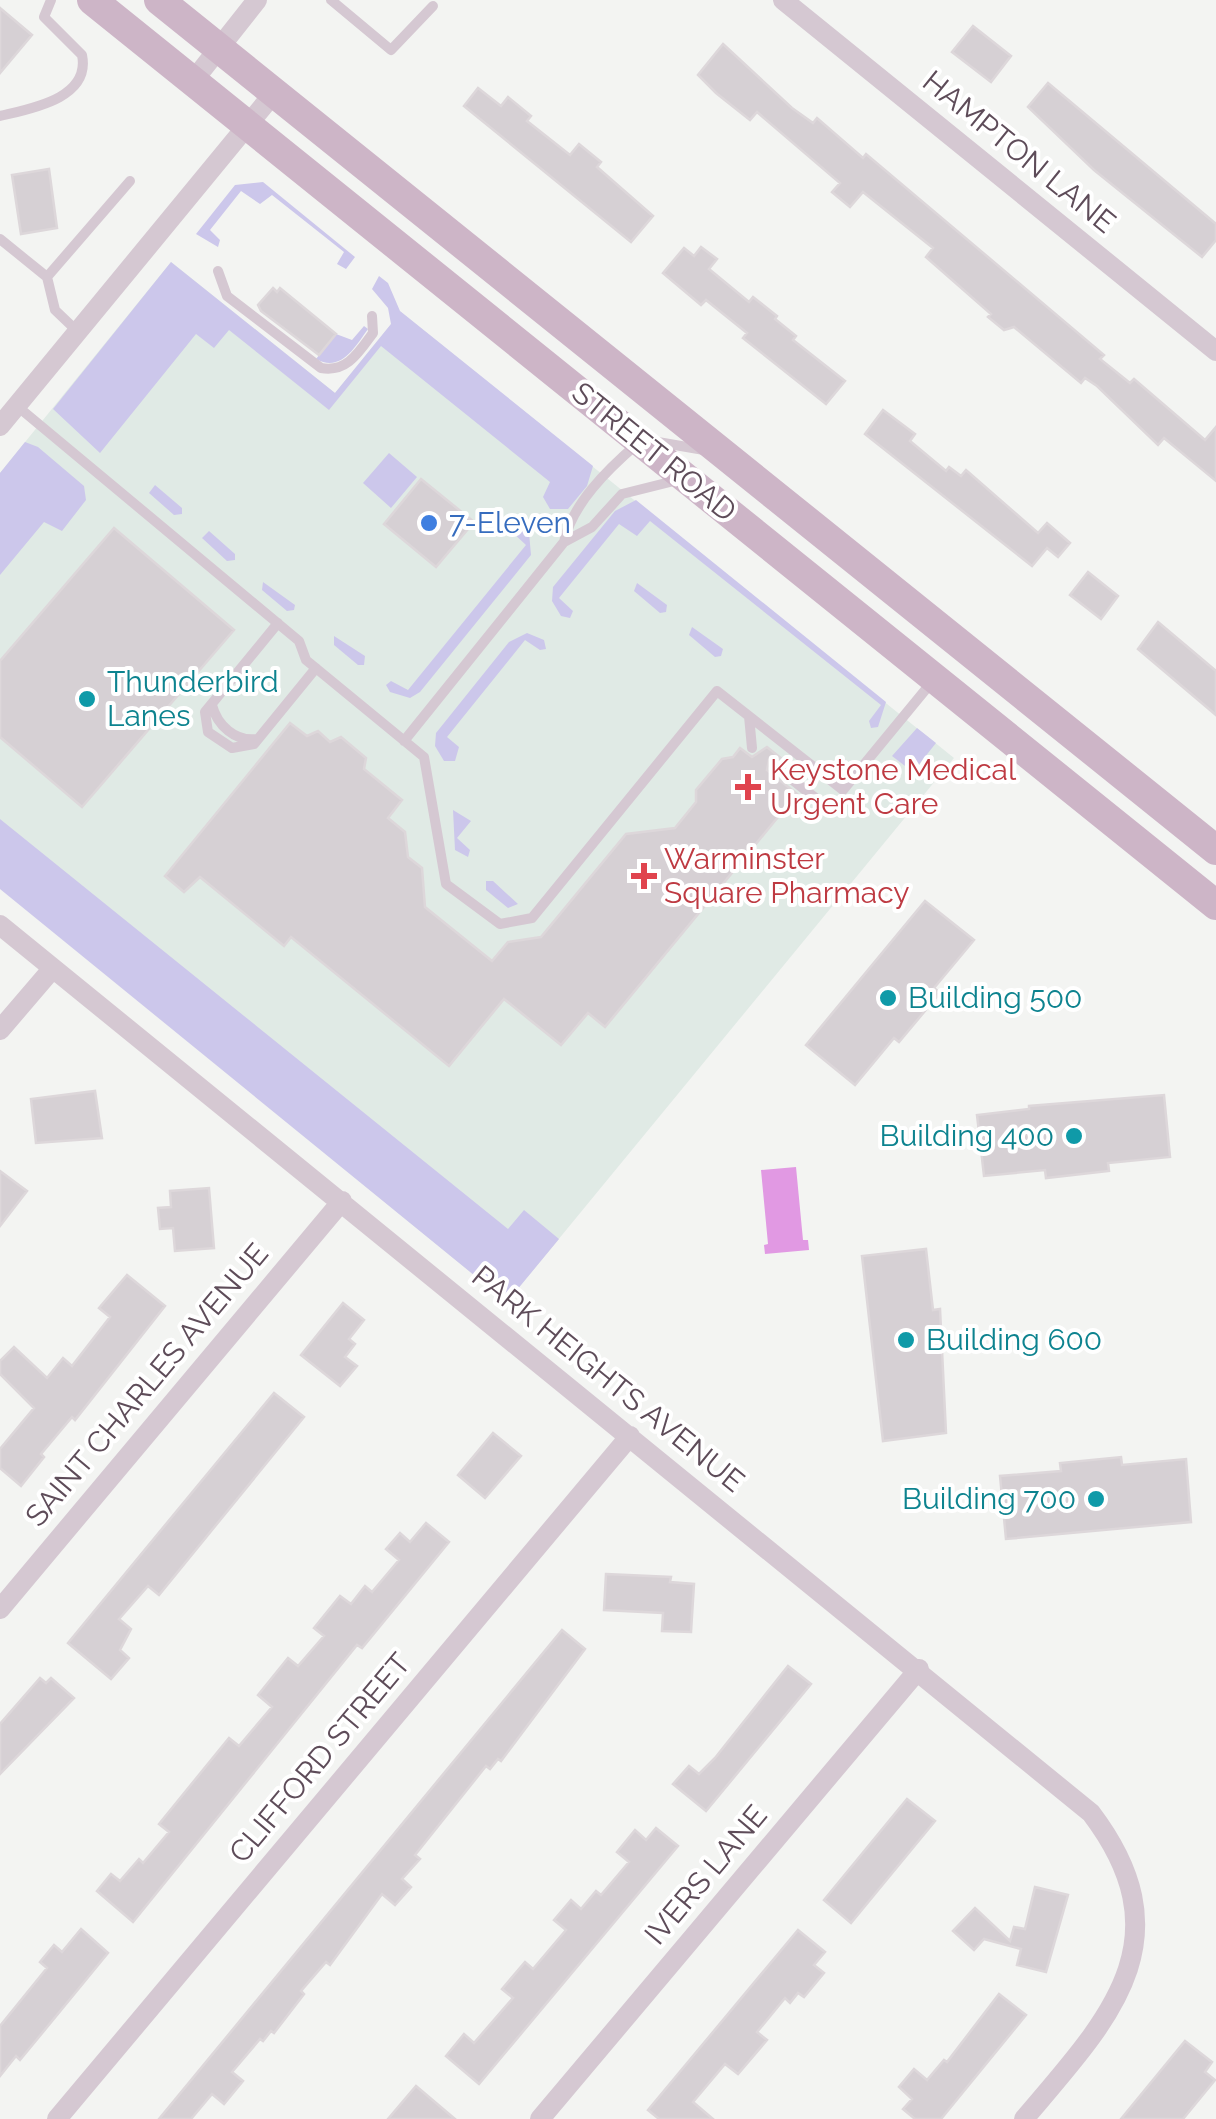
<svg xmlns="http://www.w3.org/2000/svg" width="1216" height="2119" font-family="Raleway,sans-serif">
<rect width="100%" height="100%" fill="#f3f4f2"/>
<path fill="#e0eae5" d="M171,262L335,393L401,312L954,758L507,1302L0,887V473Z"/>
<path fill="#ccc7eb" d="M263,182L355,257L346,269L337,264L344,252L272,195L260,204L241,191L210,230L220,240L218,247L196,234L235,185Z
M171,262L335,393L391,324L388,308L372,289L379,276L388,283L400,311L593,466L587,486L568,509H550L543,497L550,482L381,346L329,410L229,330L214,348L196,334L100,453L53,409Z
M364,326L368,329C355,347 341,373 316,359L336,334L352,340Z
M25,442L38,447L84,486L86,500L62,531L44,522L0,575V473Z
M389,453L417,477L391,508L363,483Z
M155,485L182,508V514L174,515L149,493Z
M636,500L886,702L878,727L871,728L869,721L881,705L650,521L637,536L619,524L559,598L573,611L570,618L561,616L552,601L553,587L615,511Z
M513,527L521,526L529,533L531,555L420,692L410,698L390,692L386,685L391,681L408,690L526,545L512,532Z
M209,531L235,554V560L227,561L202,538Z
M263,582L295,605L294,610L287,611L262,590Z
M637,583L667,605L666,612L660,613L634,591Z
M692,627L723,649L721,656L715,657L689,635Z
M527,633L544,640L546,649L540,650L525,640L447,737L459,747L455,761H444L435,746L436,733L509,642Z
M334,636L365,656L364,665H358L334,645Z
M917,728L936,743L913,772L892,756Z
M453,810L471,821L457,838L470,850L468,857L455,850Z
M0,819L508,1229L524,1210L559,1239L507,1302L0,889Z
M486,881H493L518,904L508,908L486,890Z"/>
<path fill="#e199e3" d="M796,1167L803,1240H808L809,1250L765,1254L764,1245L768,1244L761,1170Z"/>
<path fill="#d6d0d4" stroke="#ddd7da" stroke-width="2.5" d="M0,8L32,35L0,73Z
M973,26L1011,56L991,82L952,52Z
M723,44L792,108L813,123L817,118L863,158L866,154L1104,355L1100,359L1130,383L1134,379L1205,440L1216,427V481L1164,438L1158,445L1097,386L1085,378L1081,383L1014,327L1004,330L988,317L991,314L926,257L933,248L863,192L850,207L832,192L840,183L757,112L750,120L716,93L698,75Z
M1048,83L1216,224V240L1202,257L1094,170L1028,107Z
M478,88L501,106L508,97L531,116L527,121L570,155L579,144L601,162L597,167L653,216L631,242L464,106Z
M49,169L57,228L21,234L12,175Z
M701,247L717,259L709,269L749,302L753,297L777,316L775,319L796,336L793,340L845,381L826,404L743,338L747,333L706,300L701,305L663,273L684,248L694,256Z
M273,288L277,292L280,288L336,334L319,355L261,311L258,305Z
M883,410L915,434L910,441L946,471L949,467L961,476L966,470L1038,533L1047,523L1070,543L1058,557L1047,548L1032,566L865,434Z
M421,479L474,522L436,567L384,524Z
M114,528L234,630L82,807L0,737V661Z
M1088,572L1118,596L1101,619L1070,595Z
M1158,622L1216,671V715L1138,649Z
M290,723L307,736L318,731L330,742L341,737L366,758L364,769L402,800L388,818L405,832L408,857L422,868L425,907L492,961L508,942L541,937L626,834L675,828L696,802V790L722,759L733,757L740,748L752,757L767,747L782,759L769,760L767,770L797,794L605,1027L588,1013L561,1045L504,999L449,1066L291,937L284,946L200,877L184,892L165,876Z
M925,901L974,940L934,988L940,993L899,1042L894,1038L855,1085L806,1045Z
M95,1091L102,1138L36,1143L31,1099Z
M1164,1095L1170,1157L1108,1163L1109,1171L1046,1178L1045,1170L984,1176L977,1115L1029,1109V1106Z
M0,1171L27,1191L0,1226Z
M209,1188L214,1248L175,1251L173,1228L160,1229L158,1208L171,1207L170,1191Z
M926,1249L933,1310L940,1309L946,1433L883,1441L862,1256Z
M127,1275L165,1306L75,1420L72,1417L41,1454L44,1457L21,1486L0,1468V1449L34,1408L0,1374V1361L14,1347L47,1378L63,1358L72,1366L110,1317L99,1308Z
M343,1303L364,1320L349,1339L355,1344L345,1357L357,1366L340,1386L301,1355Z
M274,1393L304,1417L159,1595L148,1586L119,1619L131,1629L120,1650L129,1658L111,1679L68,1643Z
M493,1433L521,1456L485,1498L458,1475Z
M1121,1457L1122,1465L1186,1459L1191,1522L1006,1539L1000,1476L1061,1471L1060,1463Z
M426,1523L449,1542L362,1648L357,1645L133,1922L97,1891L111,1874L120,1881L139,1859L143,1863L169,1832L159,1824L229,1738L239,1746L272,1707L258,1695L288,1658L298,1666L324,1636L314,1628L340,1596L351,1604L365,1586L372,1592L399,1560L386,1549L400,1533L410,1542Z
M606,1574L671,1577L670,1582L694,1584L691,1632L662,1631L663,1613L604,1610Z
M562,1630L585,1649L501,1761L498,1759L490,1769L486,1766L415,1855L420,1859L402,1879L411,1887L395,1905L382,1894L330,1965L326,1962L301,1991L304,1994L274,2033L271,2031L263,2041L260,2039L232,2072L243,2081L224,2104L212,2094L191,2119H159Z
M788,1666L811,1684L706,1811L673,1784L689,1766L699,1774L715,1758Z
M40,1678L46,1683L51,1678L74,1698L0,1774V1724Z
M907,1799L935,1821L851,1923L824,1900Z
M656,1828L678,1846L479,2084L446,2056L464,2034L474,2043L513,1998L502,1989L525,1962L533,1969L566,1930L554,1920L571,1900L581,1909L596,1891L601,1895L629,1862L617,1852L635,1830L646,1840Z
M1035,1887L1068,1895L1046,1972L1017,1965L1021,1949L984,1939L974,1950L953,1931L975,1908L1010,1941L1014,1927L1025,1929Z
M81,1929L108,1953L20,2060L16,2056L0,2076V2026L47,1968L40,1962L54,1945L62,1952Z
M798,1930L825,1952L814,1965L824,1973L804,1997L798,1993L790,2003L785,1998L757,2032L767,2040L738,2074L725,2064L693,2102L713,2119H659L648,2110Z
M999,1994L1026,2015L941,2119H915L903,2109L912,2099L899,2087L914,2069L927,2080L944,2060L947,2062Z
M1185,2041L1212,2062L1205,2072L1215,2080L1183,2119H1121Z
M416,2086L455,2119H388Z"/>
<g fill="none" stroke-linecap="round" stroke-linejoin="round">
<path stroke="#d5c8d2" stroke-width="10" d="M331,0L391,50L433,6
M0,116C29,109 91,99 82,55L44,17L51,0
M0,239L47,277L55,310L78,332
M218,271L227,296L321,368C347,373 359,352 373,333L372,316
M47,277L130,181
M17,406L299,641L306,660L424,757L446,884L500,924L532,918L717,691L843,790L931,683
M652,441L704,450
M564,542C572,504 608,469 637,444
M278,623L205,712L208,732L232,748L254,744L316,668
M212,705C217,725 235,742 257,739
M749,716L752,748
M404,741L564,542L592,527L622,494L678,480
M775,766L828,808"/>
<path stroke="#d5c8d2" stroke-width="20" d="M783,0L1216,351
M193,81L257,0
M0,426L274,93
M0,925L1091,1813C1188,1941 1107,2021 1024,2119
M0,1030L53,968
M0,1609L342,1201
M57,2119L630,1436
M540,2119L919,1669"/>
<path stroke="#cdb5c7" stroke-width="30" d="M92,0L1216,905
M159,0L1216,850"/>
</g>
<circle fill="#3f7fe0" stroke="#fff" stroke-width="4" cx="429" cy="523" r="10"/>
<g fill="#0f9aa8" stroke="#fff" stroke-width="4">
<circle cx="87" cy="699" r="10"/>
<circle cx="888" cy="998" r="10"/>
<circle cx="1074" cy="1136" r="10"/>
<circle cx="906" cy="1340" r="10"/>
<circle cx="1096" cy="1499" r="10"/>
</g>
<g fill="#e0444e" stroke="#fff" stroke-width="4">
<path d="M743 772h10v10h10v10h-10v10h-10v-10h-10v-10h10z"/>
<path d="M639 861h10v10h10v10h-10v10h-10v-10h-10v-10h10z"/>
</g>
<g text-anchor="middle" stroke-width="8" stroke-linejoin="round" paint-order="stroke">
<g font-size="30" fill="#5e4c59" stroke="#fff">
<text transform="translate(1019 152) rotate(39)" y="10">HAMPTON LANE</text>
<text transform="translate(654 452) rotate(39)" y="10">STREET ROAD</text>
<text transform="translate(608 1379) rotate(39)" y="10">PARK HEIGHTS AVENUE</text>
<text transform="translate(147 1385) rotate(-50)" y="10">SAINT CHARLES AVENUE</text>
<text transform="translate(320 1758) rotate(-50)" y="10">CLIFFORD STREET</text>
<text transform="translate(706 1875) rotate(-50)" y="10">IVERS LANE</text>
</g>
<g font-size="30" fill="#366cbe" stroke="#fff" text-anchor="start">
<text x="449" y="533">7-Eleven</text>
</g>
<g font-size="30" fill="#0d838f" stroke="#fff" text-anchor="start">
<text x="107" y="692">Thunderbird<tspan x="107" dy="34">Lanes</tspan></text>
<text x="908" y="1008">Building 500</text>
<text x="1054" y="1146" text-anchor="end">Building 400</text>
<text x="926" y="1350">Building 600</text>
<text x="1076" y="1509" text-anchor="end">Building 700</text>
</g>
<g font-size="30" fill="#be3a42" stroke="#fff" text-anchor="start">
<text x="770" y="780">Keystone Medical<tspan x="770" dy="34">Urgent Care</tspan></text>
<text x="664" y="869">Warminster<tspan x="664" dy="34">Square Pharmacy</tspan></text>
</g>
</g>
</svg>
